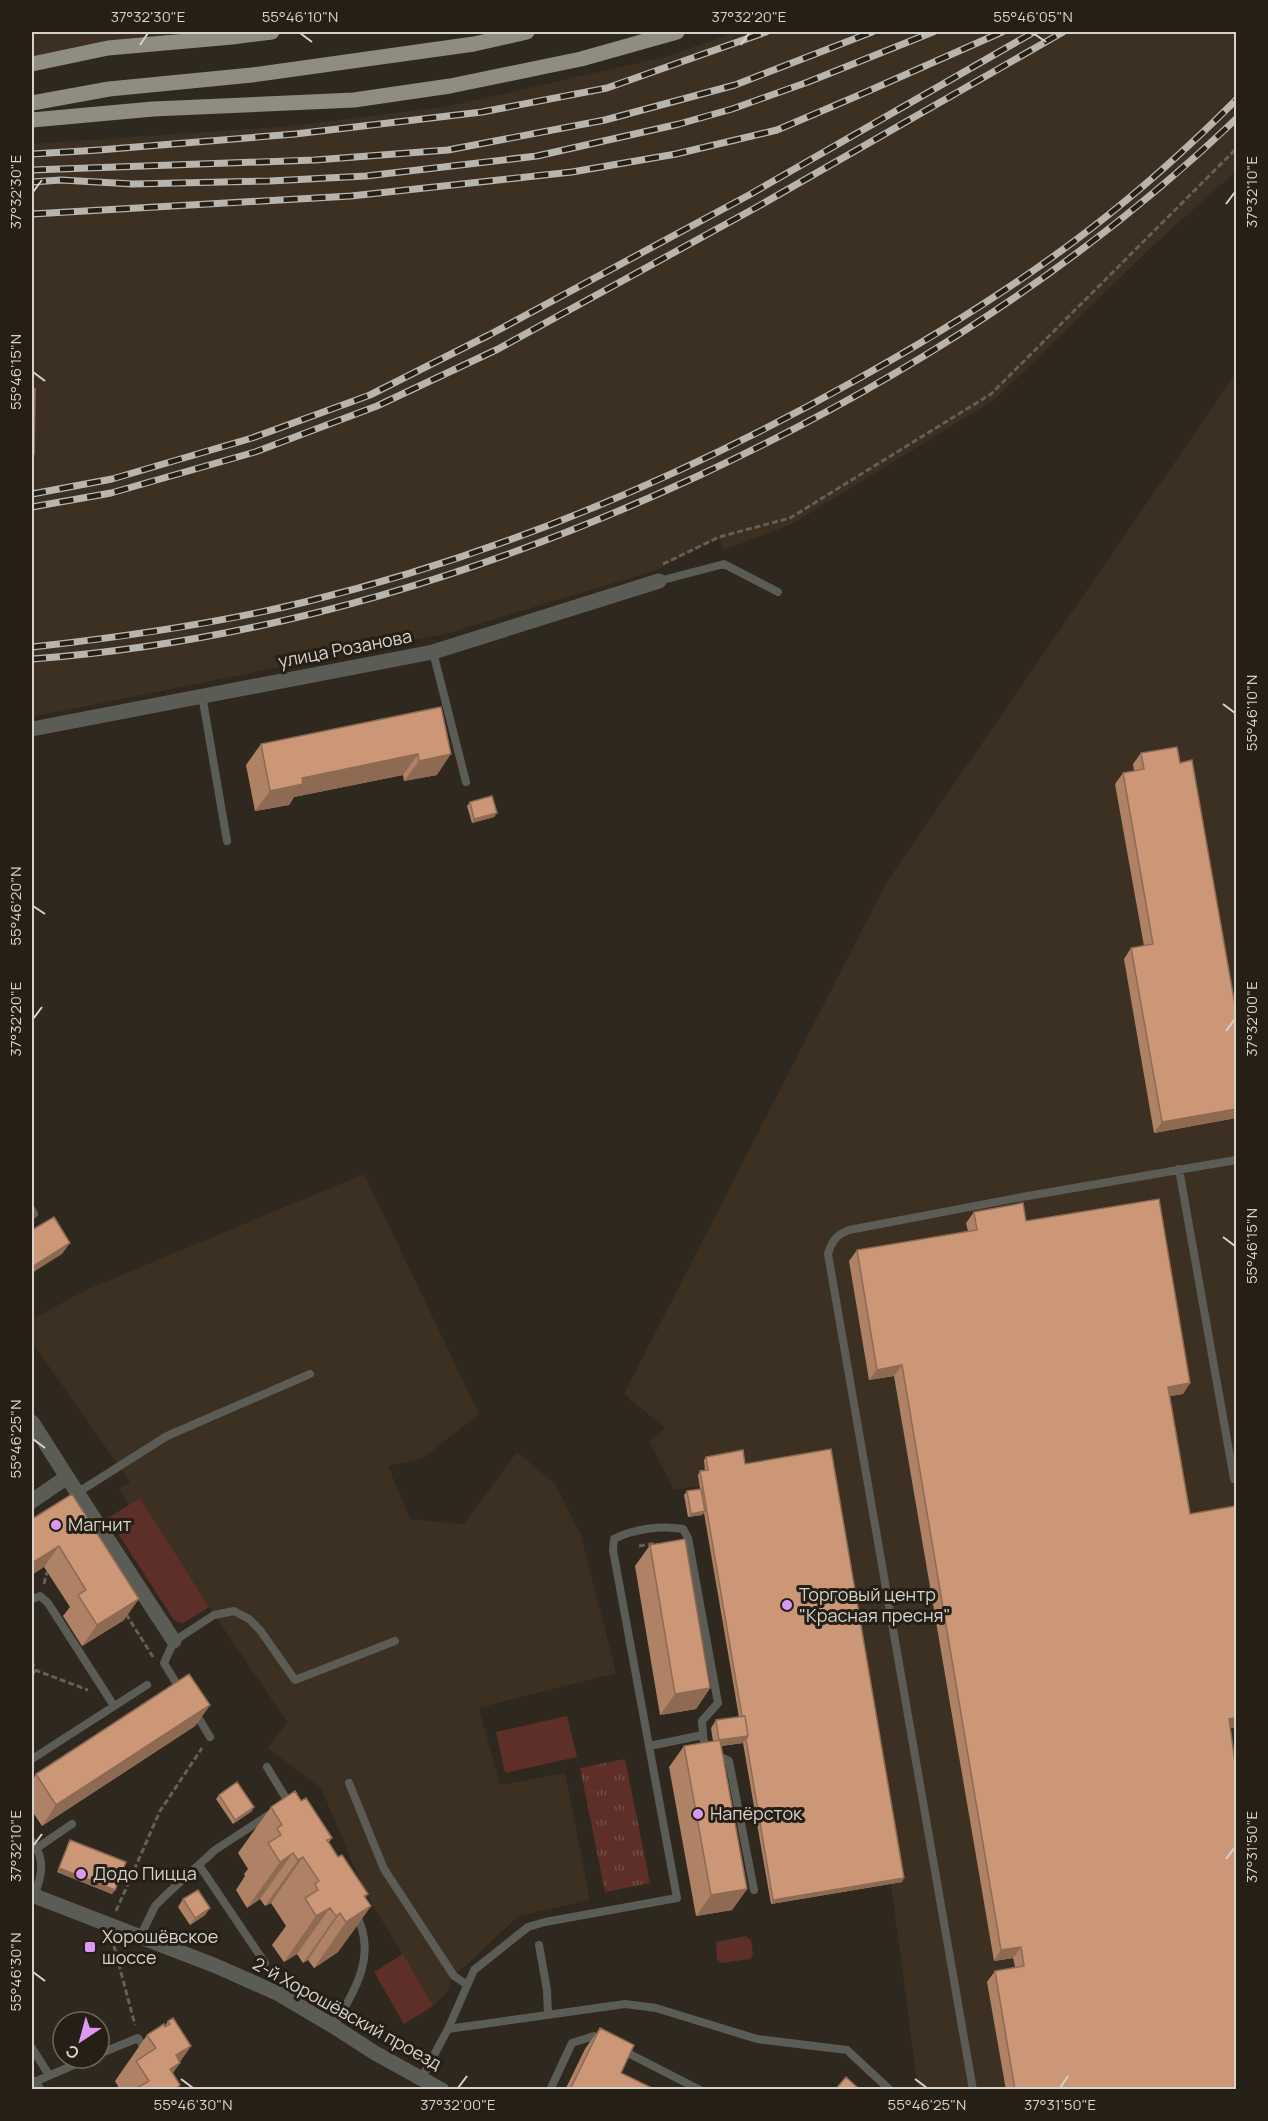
<svg xmlns="http://www.w3.org/2000/svg" width="1268" height="2121" font-family="Manrope,sans-serif">
<defs>
<pattern id="park-tufts" width="24" height="20" patternUnits="userSpaceOnUse" patternTransform="scale(1.5)"><rect width="24" height="20" fill="#5e2f29"/><path d="M3 7l-1-3M5 7V3M7 7l1-3M15 17l-1-3M17 17v-4M19 17l1-3" fill="none" stroke="#744c47"/></pattern>
</defs>
<rect width="100%" height="100%" fill="#2f281e"/>
<path fill="#3b3021" d="M32,32H184L32,65Z
M735,32H1236V171L1156,243L994,400L792,524L724,550L718,539L656,570L449,633L32,717V144L291,126L449,106L669,56Z
M1236,373V2089H918L891,1884L771,1904L700,1486L674,1490L649,1441L665,1428L624,1394L886,883Z
M364,1174L479,1414L422,1459L388,1466L410,1519L464,1524L517,1452L555,1484L581,1535L616,1673L479,1708L500,1785L565,1773L590,1900L519,1916L451,1979L448,1991L433,2006L365,1892L321,1788L268,1748L287,1722L199,1592L140,1498L129,1505L119,1489L130,1482L32,1342V1319L88,1289Z"/>
<path fill="#5e2f29" d="M140,1498L209,1607L183,1623L177,1622L172,1617L108,1518Z
M567,1716L577,1757L505,1773L496,1732Z
M746,1936L751,1940L753,1954L750,1959L721,1963L717,1959L716,1942Z
M403,1954L433,2006L404,2024L374,1972Z"/>
<path fill="url(#park-tufts)" d="M625,1759L650,1883L605,1892L580,1768Z"/>
<g fill="none" stroke-linecap="round" stroke-linejoin="round">
<path stroke="#655f56" stroke-width="3" stroke-dasharray="6 3" stroke-linecap="butt" d="M663,564L719,537L790,518L991,394L1236,149
M639,1546L657,1543
M44,1584L47,1572
M126,1614L153,1657
M32,1661L35,1670L88,1690
M32,1676L35,1670
M116,1911L160,1811L202,1748
M114,1946L135,2025"/>
<path stroke="#5c5c56" stroke-width="8" d="M659,581L724,564L778,592
M433,652L466,782
M202,695L227,841
M1179,1169L1234,1479
M32,1210L34,1214L32,1215
M77,1493L167,1436L310,1374
M32,1599L40,1596L48,1603L114,1706
M181,1691L164,1663L174,1641L214,1615L234,1611L249,1619L260,1630L295,1680L395,1641
M195,1712L210,1737
M649,1746L703,1735L705,1750L729,1761L754,1890
M32,1759L147,1685
M267,1767L290,1805
M349,1783L384,1869L454,1976L466,1984
M32,1841C46,1860 42,1875 34,1897
M37,1848L72,1824
M199,1865L265,1963
M140,1937L155,1906L166,1895L215,1850L270,1814
M539,1945L547,1990L548,2015
M333,2026C356,1990 379,1952 354,1911
M448,2029L625,2004L656,2008L757,2039L847,2050L890,2090
M32,2048L49,2075
M620,2049L700,2090
M99,2054L138,2038L146,2051
M421,2079L448,2029L474,1970L528,1927L545,1922L677,1898L613,1550L614,1539C633,1529 662,1525 683,1529L688,1538L718,1703L702,1721L703,1735
M35,2081L41,2090
M32,2083L90,2058
M550,2090L572,2043L594,2036L603,2041
M973,2090L828,1254C832,1241 836,1235 849,1230L1022,1197L1236,1160"/>
<path stroke="#5c5c56" stroke-width="15" d="M32,729L433,652L659,581
M32,1422L67,1477L32,1501
M67,1477L174,1641"/>
<path stroke="#5c5c56" stroke-width="15" d="M32,1895L216,1966L279,1994L333,2026L375,2053L442,2090"/>
<path stroke="#8f8d82" stroke-width="15" d="M32,64L108,48L232,37L272,32
M32,103L109,89L252,75L474,44L527,32
M32,120L153,109L354,100L450,86L581,59L677,32"/>
<defs>
<path id="rail" d="M32,154L99,150L295,134L482,112L607,88L766,32
M32,170L315,160L448,150L605,120L735,85L872,32
M32,182L61,180L133,184L270,181L366,176L537,156L679,124L732,109L808,82L933,32
M32,214L351,196L572,172L676,154L777,130L857,96L1002,32
M32,494L112,479L252,438L370,395L489,335L749,195L1034,32
M32,507L111,493L255,452L377,406L498,349L757,207L1063,32
M32,647C124,637 215,624 305,602C498,555 683,477 856,380C937,335 1016,286 1089,230C1141,190 1190,146 1236,100
M32,659C264,642 488,573 698,476C894,385 1080,268 1236,119"/>
</defs>
<use href="#rail" stroke="#b9b5ad" stroke-width="7"/>
<use href="#rail" stroke="#251f15" stroke-width="4.5" stroke-dasharray="14" stroke-linecap="butt"/>
</g>
<path fill="#af8266" d="M441,707L437,775L404,781L403,775L294,797L289,805L255,811L246,765L261,744Z
M1141,753L1180,763L1236,1011V1118L1154,1133L1124,959L1131,948L1144,946L1115,784L1123,773L1134,771L1133,764Z
M470,802L497,813L494,817L472,823L467,806Z
M974,1212L1026,1221L1190,1383L1183,1394L1170,1396L1190,1514L1236,1727L1230,1728L1236,2090H1006L987,1982L995,1971L1015,1967L1013,1958L994,1961L894,1376L869,1380L849,1261L857,1250L968,1231L966,1223Z
M706,1457L745,1464L902,1882L771,1904L743,1743L721,1746L747,1889L732,1910L696,1916L669,1767L684,1746L713,1741L711,1728L716,1720L739,1717L704,1513L702,1515L688,1517L684,1495L687,1491L700,1489L698,1475L700,1471H705L704,1460Z
M72,1494L124,1620L82,1646L63,1616L70,1607L44,1567Z
M650,1545L710,1688L696,1709L660,1715L635,1566Z
M210,1705L195,1726L42,1826L32,1811V1781L36,1774Z
M219,1795L252,1811L233,1824L216,1799Z
M301,1801L332,1838L329,1842L338,1857L368,1894L365,1898L371,1906L338,1952L314,1968L308,1960L303,1963L297,1954L284,1962L272,1945L286,1926L271,1903L265,1906L260,1899L247,1908L236,1890L245,1876L244,1874L248,1869L238,1853L271,1807Z
M70,1840L115,1890L112,1894L57,1872L68,1844Z
M183,1899L210,1908L205,1915L190,1925L178,1907Z
M168,2021L191,2046L172,2073L180,2085L178,2089L116,2090L118,2086L115,2081L147,2035L165,2026Z
M600,2028L621,2073L656,2090H565L585,2049Z"/>
<path fill="#8e6a53" d="M418,754L403,775L294,797L289,805L255,811L270,791L302,778Z
M451,754L437,775L404,781L419,761Z
M497,813L494,817L472,823L474,819Z
M1236,1109V1118L1154,1133L1162,1122Z
M70,1243L62,1254L32,1273V1267Z
M902,1365L894,1376L869,1380L877,1370Z
M1190,1383L1183,1394L1160,1398L1168,1387Z
M705,1511L702,1515L688,1517L691,1514Z
M59,1546L44,1567L32,1575V1563Z
M139,1599L124,1620L82,1646L97,1625Z
M710,1688L696,1709L660,1715L675,1694Z
M210,1705L195,1726L42,1826L56,1805Z
M1236,1718V1727L1221,1730L1229,1719Z
M748,1736L743,1743L714,1747L719,1740Z
M254,1807L252,1811L233,1824L235,1820Z
M293,1853L260,1899L247,1908L280,1862Z
M303,1857L271,1903L265,1906L298,1860Z
M59,1868L115,1890L112,1894L57,1872Z
M904,1878L902,1882L771,1904L773,1900Z
M747,1889L732,1910L696,1916L711,1895Z
M368,1894L350,1920L371,1906L338,1952L314,1968L364,1896Z
M210,1908L205,1915L190,1925L195,1918Z
M330,1908L297,1954L284,1962L316,1916Z
M340,1913L308,1960L303,1963L336,1916Z
M1021,1947L1013,1958L994,1961L1001,1950Z
M191,2046L178,2064L180,2063L161,2090L176,2055Z"/>
<path fill="#cb9777" stroke="#8e6a53" stroke-width="1.5" d="M32,389H35L34,454H32Z
M441,707L451,754L419,761L418,754L302,778L303,784L270,791L261,744Z
M1177,747L1180,763L1192,760L1236,1011V1109L1162,1122L1131,948L1153,944L1123,773L1144,769L1141,753Z
M492,796L497,813L474,819L470,802Z
M1159,1199L1190,1383L1168,1387L1190,1514L1236,1506V1718L1229,1719L1236,1770V2090H1015L995,1971L1024,1966L1021,1947L1001,1950L902,1365L877,1370L857,1250L977,1230L974,1212L1023,1203L1026,1221Z
M54,1217L70,1243L32,1267V1230Z
M831,1449L904,1878L773,1900L746,1739L748,1736L745,1716H742L700,1471L708,1470L706,1457L743,1450L745,1464Z
M701,1489L705,1511L691,1514L687,1491Z
M72,1494L139,1599L97,1625L78,1595L86,1590L59,1546L32,1563V1519Z
M685,1539L710,1688L675,1694L650,1545Z
M189,1674L210,1705L56,1805L36,1774Z
M745,1716L748,1736L719,1740L716,1720Z
M720,1740L747,1889L711,1895L684,1746Z
M237,1782L254,1807L235,1820L219,1795Z
M295,1791L301,1801L306,1798L332,1838L327,1840L338,1857L342,1855L368,1894L364,1896L371,1906L346,1922L340,1913L336,1916L330,1908L316,1916L305,1898L318,1890L315,1884L319,1881L303,1857L298,1860L293,1853L280,1862L268,1843L281,1835L277,1828L282,1825L271,1807Z
M70,1840L126,1862L115,1890L59,1868Z
M198,1890L210,1908L195,1918L183,1899Z
M173,2018L191,2046L176,2055L180,2063L170,2069L180,2085L177,2088L178,2090H138L137,2088L149,2081L136,2061L156,2048L147,2035L164,2024L165,2027L170,2024L168,2021Z
M600,2028L634,2045L621,2073L656,2090H570Z
M846,2077L860,2090H835Z"/>
<path fill="none" stroke="#d7d3cc" stroke-width="2" d="M300,33L312,42M1033,33L1046,42M140,45L148,33M741,45L749,33M33,192L42,180M1226,204L1235,192M33,372L45,381M1223,704L1235,713M33,906L45,914M33,1019L42,1007M1226,1031L1235,1019M1223,1237L1235,1246M33,1439L45,1448M33,1846L42,1834M1226,1859L1235,1847M33,1972L45,1981M181,2079L193,2088M915,2079L927,2088M458,2088L467,2076M1060,2088L1068,2076"/>
<g fill="#db99f5" stroke="#251f15" stroke-width="2">
<circle cx="56" cy="1525" r="6"/>
<circle cx="787" cy="1605" r="6"/>
<circle cx="698" cy="1814" r="6"/>
<circle cx="81" cy="1874" r="6"/>
<rect x="84" y="1941" width="12" height="12" rx="3"/>
</g>
<g text-anchor="middle" stroke-width="6" stroke-linejoin="round" paint-order="stroke">
<g font-size="18" fill="#d7d3cc" stroke="#251f15">
<text transform="translate(345 649) rotate(-11)" y="6">улица Розанова</text>
<text transform="translate(347 2014) rotate(29)" y="6">2-й Хорошёвский проезд</text>
</g>
<g font-size="18" fill="#d7d3cc" stroke="#251f15" text-anchor="start">
<text x="68" y="1531">Магнит</text>
<text x="799" y="1601">Торговый центр<tspan x="799" dy="21">"Красная пресня"</tspan></text>
<text x="710" y="1820">Напёрсток</text>
<text x="93" y="1880">Додо Пицца</text>
<text x="102" y="1943">Хорошёвское<tspan x="102" dy="21">шоссе</tspan></text>
</g>
</g>
<rect width="1268" height="2121" fill="none" stroke="#251f15" stroke-width="66"/>
<g transform="translate(81 2040) rotate(216)"><circle r="28" fill="#251f15" stroke="#6c675e" stroke-width="1.5"/>
<path d="M0-4.5L10 22L0 15L-10 22Z" fill="#db99f5"/>
<text y="-9" font-size="16" font-weight="bold" text-anchor="middle" fill="#d7d3cc">С</text>
</g>
<rect x="33" y="33" width="1202" height="2055" fill="none" stroke="#d7d3cc" stroke-width="2"/>
<g font-size="15" text-anchor="middle" fill="#d7d3cc">
<text x="148" y="22">37°32'30"E</text>
<text x="300" y="22">55°46'10"N</text>
<text x="749" y="22">37°32'20"E</text>
<text x="1033" y="22">55°46'05"N</text>
<text transform="translate(16 192) rotate(-90)" y="5">37°32'30"E</text>
<text transform="translate(1252 192) rotate(-90)" y="5">37°32'10"E</text>
<text transform="translate(16 372) rotate(-90)" y="5">55°46'15"N</text>
<text transform="translate(1252 713) rotate(-90)" y="5">55°46'10"N</text>
<text transform="translate(16 906) rotate(-90)" y="5">55°46'20"N</text>
<text transform="translate(16 1019) rotate(-90)" y="5">37°32'20"E</text>
<text transform="translate(1252 1019) rotate(-90)" y="5">37°32'00"E</text>
<text transform="translate(1252 1246) rotate(-90)" y="5">55°46'15"N</text>
<text transform="translate(16 1439) rotate(-90)" y="5">55°46'25"N</text>
<text transform="translate(16 1846) rotate(-90)" y="5">37°32'10"E</text>
<text transform="translate(1252 1847) rotate(-90)" y="5">37°31'50"E</text>
<text transform="translate(16 1972) rotate(-90)" y="5">55°46'30"N</text>
<text x="193" y="2110">55°46'30"N</text>
<text x="458" y="2110">37°32'00"E</text>
<text x="927" y="2110">55°46'25"N</text>
<text x="1060" y="2110">37°31'50"E</text>
</g>
</svg>
